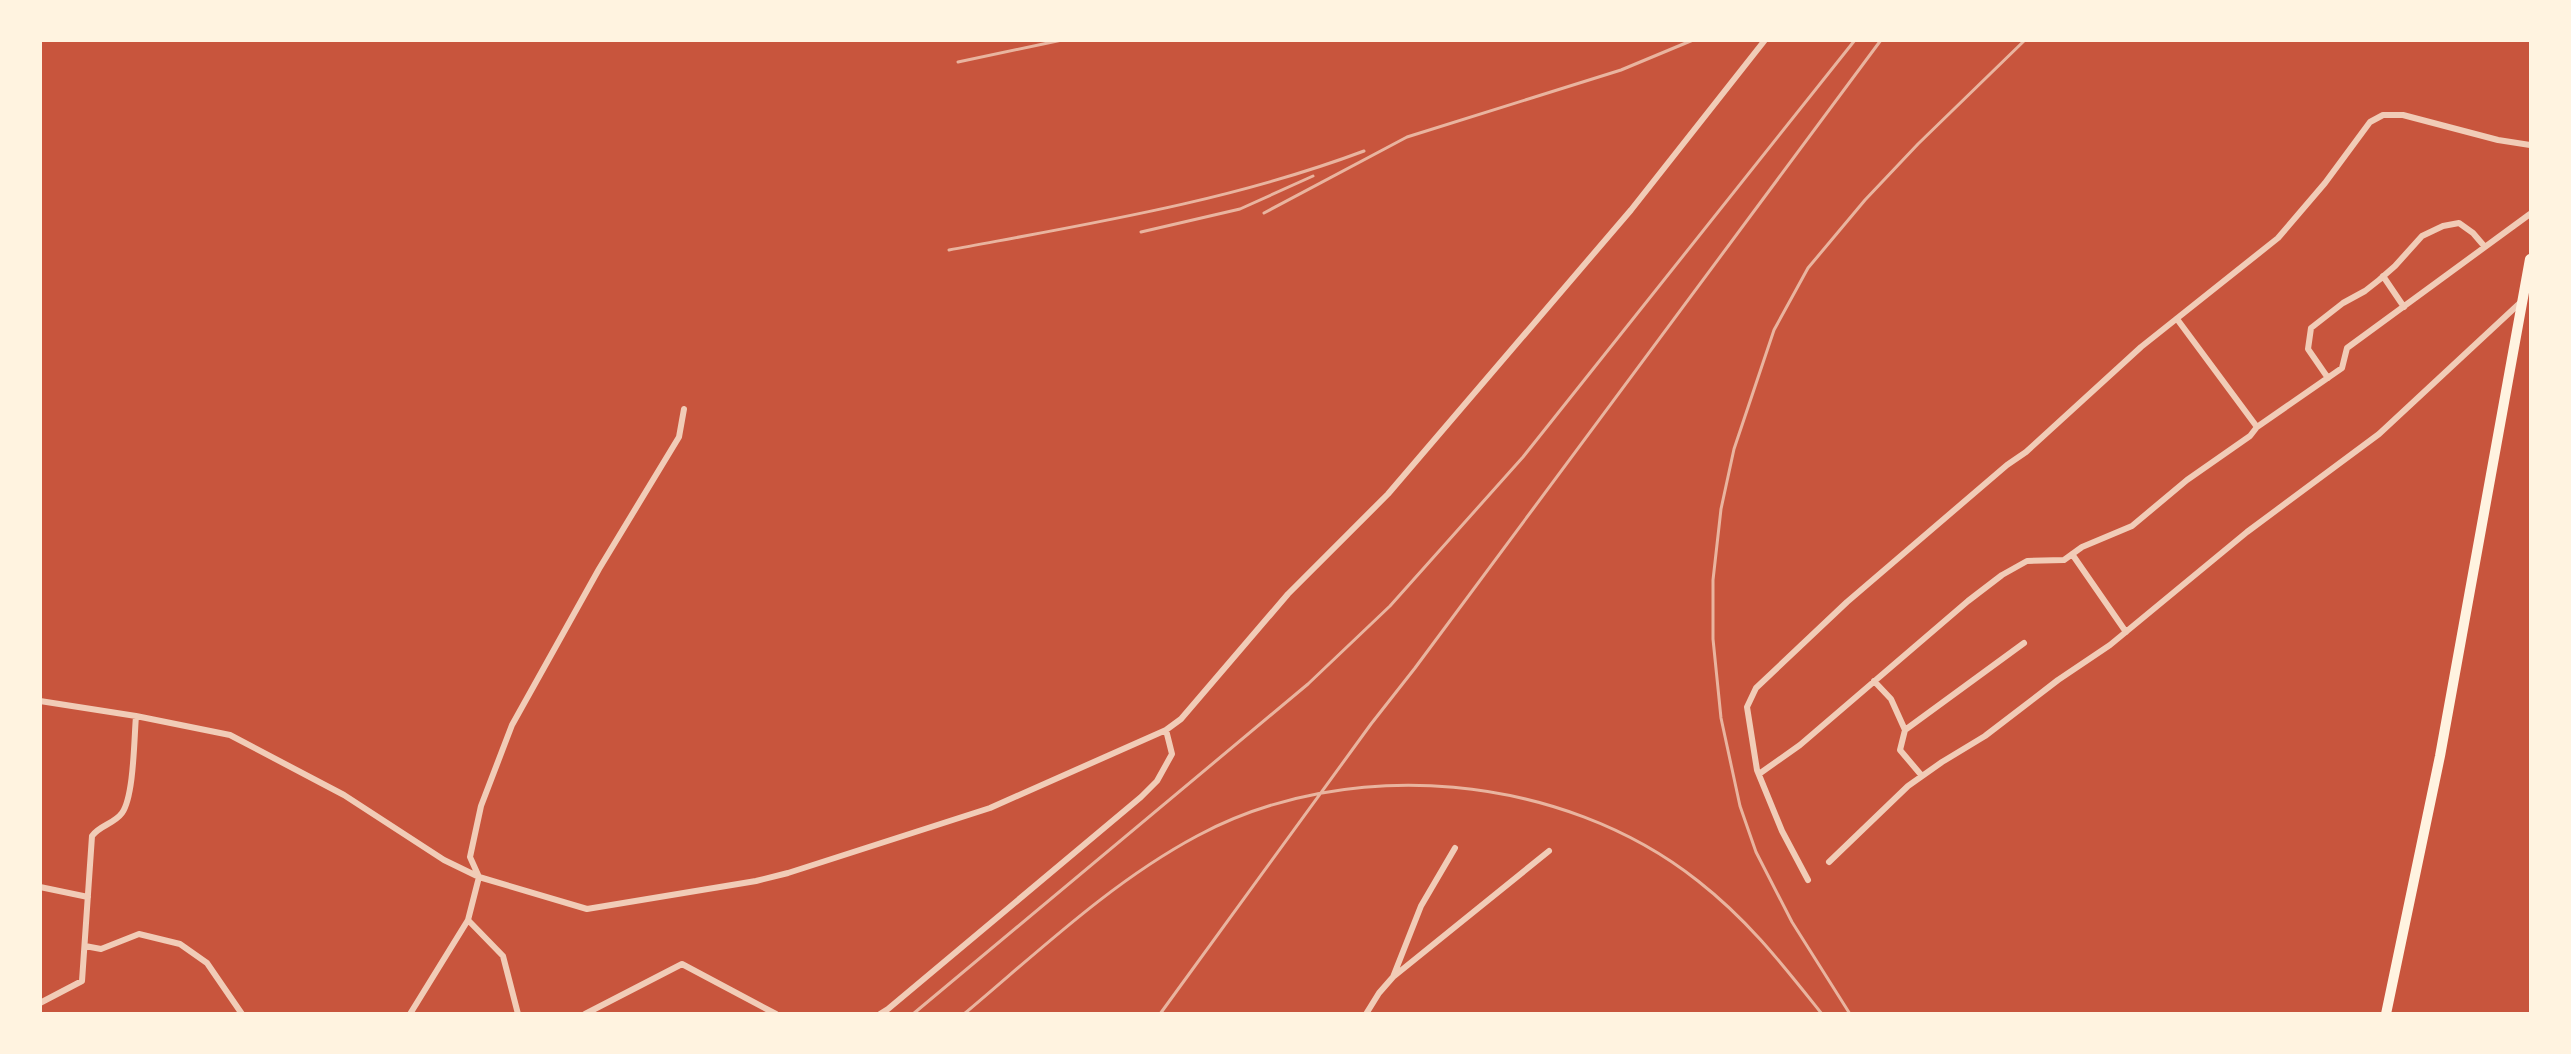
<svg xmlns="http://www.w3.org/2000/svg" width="2571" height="1054" font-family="'Nunito Sans',sans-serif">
<rect width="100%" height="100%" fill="#c8553d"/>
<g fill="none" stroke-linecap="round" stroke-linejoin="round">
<path stroke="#f1ccb7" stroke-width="6" d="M2383,276L2404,307
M2177,319L2257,427
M2328,378L2308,349L2311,328L2343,303L2365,291L2379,280L2395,266L2422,236L2443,226L2459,223L2473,233L2485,247
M2072,554L2126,632
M1874,681L1891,699L1905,730L1900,750L1922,776
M40,701L136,716L230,735L344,795L444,860L479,877L587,909L756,881L788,873L990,808L1166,730L1181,719L1288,594L1388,494L1631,210L1765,40
M1905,730L2024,643
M1759,774L1800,745L1968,601L2002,575L2027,561L2064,560L2082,547L2132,526L2187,480L2250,436L2257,427L2342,368L2347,348L2530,214
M1829,862L1908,786L1942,762L1985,736L2058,680L2110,645L2247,532L2379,434L2521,302
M1808,880L1782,831L1757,770L1747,707L1756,688L1847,602L2007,465L2026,452L2141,347L2278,238L2325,183L2370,122L2383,115H2403L2498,140L2530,145
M40,887L88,897
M468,920L479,877L470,857L481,806L512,725L599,569L679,437L684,409
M85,946L101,949L139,934L180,944L207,963L242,1014
M1393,977L1421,906L1455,848
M40,1003L82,981L92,836C100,825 114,824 122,813C134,796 134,739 136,716
M410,1014L468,920L503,956L518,1014
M585,1014L682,964L776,1014
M880,1014L888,1009L1141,797L1157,781L1172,754L1166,730
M1366,1014L1379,993L1393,977L1549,851"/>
<path stroke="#fff3e0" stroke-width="10" d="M2386,1014L2440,756L2530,259"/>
<path stroke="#e9b49f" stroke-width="3" d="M958,62L1062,40
M1264,213L1407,137L1621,70L1693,40
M1141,232L1240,209L1313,176
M949,250C1088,224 1231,201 1364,151
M913,1014L1308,684L1390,606L1523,457L1855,40
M964,1014C1038,952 1111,882 1197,836C1349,754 1562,773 1698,881C1749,921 1782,964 1822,1014
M1160,1014L1371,724L1415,668L1881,40
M1850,1014L1792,922L1756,852L1740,806L1721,718L1713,639V580L1721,509L1734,449L1774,330L1808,268L1865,200L1918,144L2025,40"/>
</g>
<rect width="2571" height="1054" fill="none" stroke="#fff3e0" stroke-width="84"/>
</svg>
